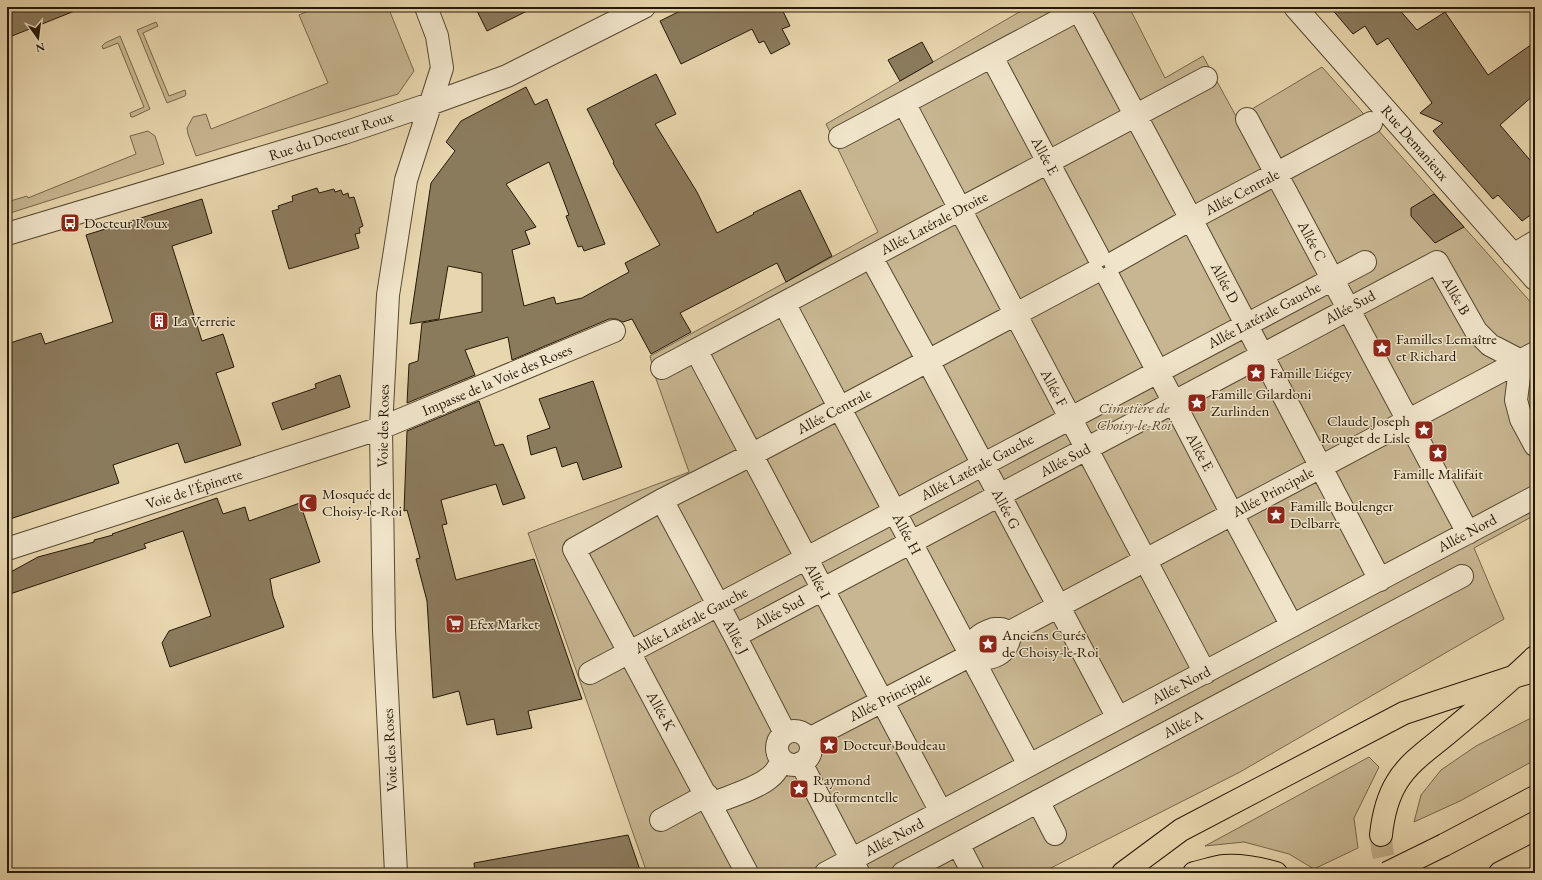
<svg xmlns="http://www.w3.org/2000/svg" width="1542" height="880" font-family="'EB Garamond',serif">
<rect width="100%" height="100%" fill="#e8d6ae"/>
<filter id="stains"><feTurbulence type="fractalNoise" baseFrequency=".005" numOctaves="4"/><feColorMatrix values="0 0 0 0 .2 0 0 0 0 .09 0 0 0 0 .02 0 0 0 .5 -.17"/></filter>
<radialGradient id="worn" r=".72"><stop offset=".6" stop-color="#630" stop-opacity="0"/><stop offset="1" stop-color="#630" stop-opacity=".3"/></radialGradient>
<path fill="#c7b691" stroke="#76674b" d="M318,7H388L414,71L398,94L196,156L188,134L187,128L193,117L206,114L211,129L328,83L299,15Z
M1028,7H1129L1165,78L1203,56L1237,118L1322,67L1535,307L1534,334L1535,343V515L1474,548L1504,619L1240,772L1041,873H647L528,533L689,472L655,376L650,356L878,232L826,124Z
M156,22L158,26L143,33L169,96L185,90L186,94L185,96L167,103L137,30Z
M120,36L150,109L133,117H131L130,113L144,107L118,43L103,49L102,46L105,43Z
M148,131L155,136L164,164L7,214V202L27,196L28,198L136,154L130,136Z
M1535,716V760L1460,801L1414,822L1421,795L1441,770L1476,746Z
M1369,757L1379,767L1354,818L1358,848L1314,869L1289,854L1244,842L1205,846Z"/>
<path fill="#8b7b5d" stroke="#261805" d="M7,7H81L82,8L7,38Z
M475,7H535L487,31Z
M688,7H781L790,26L782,29L790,44L771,54L764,41L759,43L752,29L681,64L660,21Z
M1330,7H1397L1417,30L1445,12L1488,75L1535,42V94L1500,125L1535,166V212L1522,221L1498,195L1493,199L1433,131L1443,123L1420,113L1432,103L1388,38L1377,45L1365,26L1353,34Z
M922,42L933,62L900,81L888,60Z
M656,74L676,114L655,124L697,192L717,233L754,214L753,213L800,190L832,256L786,282L777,263L680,313L691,332L651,354L632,319L623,322L616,319H609L512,360L508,337L465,350L475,375L407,403L409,364L418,361L422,323L482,312V273L448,266L439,319L410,324L431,183L455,151L446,142L461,121L526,87L535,105L547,99L605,244L584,251L582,246L578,247L566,216L569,215L549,162L506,184L536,227L525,231L530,244L512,250L524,306L554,297L556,304L582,298L629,272L625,263L660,245L613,163L614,162L587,109Z
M317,188L319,193L334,189L335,192L341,190L343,195L348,193L349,198L354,197L363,226L359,228L360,233L355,234L359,248L289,269L272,211L279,209L278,206L293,201L292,196Z
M1434,194L1464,227L1435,243L1411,216V208Z
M202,199L212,233L172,246L202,341L223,334L234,367L216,373L241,445L185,463L178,443L113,465L119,483L7,520V381L10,379L7,369V344L41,333L45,344L113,322L86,235Z
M340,375L350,407L282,430L272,403L316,388L315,384Z
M593,381L622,467L583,480L577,462L562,467L556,447L531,455L527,436L550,428L539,399Z
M479,401L495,446L503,444L525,498L503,505L496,484L441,500L447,524L442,525L456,580L534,559L582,699L528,711L532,728L497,735L494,719L467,725L459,691L433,698L427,601L416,559L420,558L407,510L404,511L407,431Z
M217,498L223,514L245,507L249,521L300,503L320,562L270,579L273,596L284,627L170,667L162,643L169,631L211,616L183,531L144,544L146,548L7,595V574L38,557L94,542V540L113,535L112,534Z
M628,835L641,873H475L474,863Z"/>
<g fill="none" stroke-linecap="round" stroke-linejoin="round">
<path stroke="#c1b08c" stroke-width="22" stroke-dasharray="22 11" stroke-linecap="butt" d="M1381,835L1382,849L1387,873"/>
<defs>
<path id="minor" d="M1295,7L1535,279
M1079,10L1191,219L1380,580
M992,57L1098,256
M904,103L1205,673
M1247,119L1468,533
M840,137L1084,7
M7,234L344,133L430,104L507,76L644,7
M1513,255L1535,242
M871,257L928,361L1118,718
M1115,262L1191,219L1371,123
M1109,278L1232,514L1292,626
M784,303L1029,765
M696,350L941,812
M662,368L1206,78
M662,500L735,636L785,733
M7,549L381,428L614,331
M994,629H1001L1010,632C1010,654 990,663 971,655C972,639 979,634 994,629Z
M1010,632L1535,353
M735,636L1437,262L1476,331L1490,345L1521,361L1516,400L1521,419L1535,445
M590,673L1365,262
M777 748a17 17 0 1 1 34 0a17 17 0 1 1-34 0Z
M809,739L971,655
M801,763L858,872
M1038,801L1055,834
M711,804C728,797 756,789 769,778C775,774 779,767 782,760
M661,820L707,795
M958,844L973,873
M396,873L384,631L381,428L388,295L406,180L442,68L437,36L426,7
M747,873L574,549L662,500L751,455L1093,273
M826,873L1535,497
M903,873L1462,576"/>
<path id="major" d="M1381,835C1383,816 1387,798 1397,782C1409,762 1429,749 1447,734C1477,709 1507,684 1535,657
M1123,873L1181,830L1404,713L1516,676
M1194,873C1204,871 1214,867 1224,866C1242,865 1259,868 1276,873"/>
<path id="highway" d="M1516,676L1535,671
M1444,845L1535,797
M1500,873L1535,855"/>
</defs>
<use href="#minor" stroke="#56482f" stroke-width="24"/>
<use href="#major" stroke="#261805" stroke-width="24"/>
<use href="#highway" stroke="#261805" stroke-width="24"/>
<use href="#minor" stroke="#f0e4ca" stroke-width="22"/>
<use href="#major" stroke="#e8d6ae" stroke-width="22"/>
<use href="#highway" stroke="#e8d6ae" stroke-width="22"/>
<defs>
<path id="highway-bridge" d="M1387,873L1444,845"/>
</defs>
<use href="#highway-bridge" stroke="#261805" stroke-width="24" stroke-linecap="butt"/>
<use href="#highway-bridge" stroke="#e8d6ae" stroke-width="22"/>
</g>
<defs>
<symbol id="bus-square" viewBox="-11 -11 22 22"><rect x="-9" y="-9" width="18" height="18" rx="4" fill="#8f2418" stroke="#f0e4ca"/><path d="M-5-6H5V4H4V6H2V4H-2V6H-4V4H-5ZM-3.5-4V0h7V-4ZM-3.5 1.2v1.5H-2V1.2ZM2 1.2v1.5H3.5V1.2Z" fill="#fff"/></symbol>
<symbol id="building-square" viewBox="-11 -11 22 22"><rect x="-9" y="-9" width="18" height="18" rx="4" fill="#8f2418" stroke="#f0e4ca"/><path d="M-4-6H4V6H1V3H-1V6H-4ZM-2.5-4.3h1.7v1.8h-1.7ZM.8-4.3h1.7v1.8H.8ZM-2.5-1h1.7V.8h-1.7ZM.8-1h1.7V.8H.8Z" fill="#fff"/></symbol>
<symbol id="sight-square" viewBox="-11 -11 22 22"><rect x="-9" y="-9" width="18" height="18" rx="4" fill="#8f2418" stroke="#f0e4ca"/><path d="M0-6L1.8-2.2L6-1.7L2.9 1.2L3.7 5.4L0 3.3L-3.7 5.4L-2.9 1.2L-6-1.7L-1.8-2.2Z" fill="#fff"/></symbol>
<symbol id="mosque-square" viewBox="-11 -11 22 22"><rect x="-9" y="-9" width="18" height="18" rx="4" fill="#8f2418" stroke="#f0e4ca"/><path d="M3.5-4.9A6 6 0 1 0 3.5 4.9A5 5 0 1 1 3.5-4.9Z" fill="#fff"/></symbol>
<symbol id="supermarket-square" viewBox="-11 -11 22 22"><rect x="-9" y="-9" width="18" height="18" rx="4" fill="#8f2418" stroke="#f0e4ca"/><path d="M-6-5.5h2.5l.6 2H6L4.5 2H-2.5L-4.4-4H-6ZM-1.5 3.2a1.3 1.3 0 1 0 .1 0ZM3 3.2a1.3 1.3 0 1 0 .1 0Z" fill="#fff"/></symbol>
</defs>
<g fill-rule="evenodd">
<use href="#bus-square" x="59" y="212" width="22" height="22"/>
<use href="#building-square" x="148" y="310" width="22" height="22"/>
<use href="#sight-square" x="1371" y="337" width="22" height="22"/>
<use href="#sight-square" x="1245" y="362" width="22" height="22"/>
<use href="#sight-square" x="1186" y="392" width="22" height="22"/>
<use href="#sight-square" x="1413" y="419" width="22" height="22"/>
<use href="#sight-square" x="1427" y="442" width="22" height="22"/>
<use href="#mosque-square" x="297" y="492" width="22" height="22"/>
<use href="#sight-square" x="1265" y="504" width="22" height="22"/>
<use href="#supermarket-square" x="444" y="613" width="22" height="22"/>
<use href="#sight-square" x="977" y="633" width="22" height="22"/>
<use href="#sight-square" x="818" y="734" width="22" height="22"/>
<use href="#sight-square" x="788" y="778" width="22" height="22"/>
</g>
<g text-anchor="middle" stroke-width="3" stroke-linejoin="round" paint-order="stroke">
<g font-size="15" fill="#261805" stroke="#f0e4ca">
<text transform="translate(331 136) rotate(-18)" y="5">Rue du Docteur Roux</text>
<text transform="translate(1415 143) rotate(49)" y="5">Rue Demanieux</text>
<text transform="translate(1045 156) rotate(62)" y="5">Allée E</text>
<text transform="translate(1242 192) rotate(-28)" y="5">Allée Centrale</text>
<text transform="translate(934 223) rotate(-28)" y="5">Allée Latérale Droite</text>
<text transform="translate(1312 241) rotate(62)" y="5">Allée C</text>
<text transform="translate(1225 283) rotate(62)" y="5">Allée D</text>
<text transform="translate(1456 296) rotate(60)" y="5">Allée B</text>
<text transform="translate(1350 307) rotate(-28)" y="5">Allée Sud</text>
<text transform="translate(1264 315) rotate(-28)" y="5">Allée Latérale Gauche</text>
<text transform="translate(497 380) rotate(-23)" y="5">Impasse de la Voie des Roses</text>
<text transform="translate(1054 388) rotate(62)" y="5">Allée F</text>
<text transform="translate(834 411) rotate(-28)" y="5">Allée Centrale</text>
<text transform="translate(383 426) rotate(-89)" y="5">Voie des Roses</text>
<text transform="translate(1200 452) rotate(62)" y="5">Allée E</text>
<text transform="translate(1065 460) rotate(-28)" y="5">Allée Sud</text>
<text transform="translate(977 467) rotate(-28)" y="5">Allée Latérale Gauche</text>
<text transform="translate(194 489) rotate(-18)" y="5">Voie de l'Épinette</text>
<text transform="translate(1273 492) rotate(-28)" y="5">Allée Principale</text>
<text transform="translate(1006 509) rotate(62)" y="5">Allée G</text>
<text transform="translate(1467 533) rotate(-28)" y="5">Allée Nord</text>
<text transform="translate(907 534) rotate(62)" y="5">Allée H</text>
<text transform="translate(818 581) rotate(63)" y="5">Allée I</text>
<text transform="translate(779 612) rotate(-28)" y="5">Allée Sud</text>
<text transform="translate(691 620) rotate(-28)" y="5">Allée Latérale Gauche</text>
<text transform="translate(736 637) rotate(62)" y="5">Allée J</text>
<text transform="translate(1181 685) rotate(-28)" y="5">Allée Nord</text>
<text transform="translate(890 697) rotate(-27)" y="5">Allée Principale</text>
<text transform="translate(661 711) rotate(61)" y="5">Allée K</text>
<text transform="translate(1183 724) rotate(-28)" y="5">Allée A</text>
<text transform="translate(390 750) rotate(-93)" y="5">Voie des Roses</text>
<text transform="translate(894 837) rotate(-28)" y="5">Allée Nord</text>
</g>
<g font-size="15" fill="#261805" stroke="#f0e4ca" text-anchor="start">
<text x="84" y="228">Docteur Roux</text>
<text x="173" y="326">La Verrerie</text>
<text x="1396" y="344">Familles Lemaître<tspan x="1396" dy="17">et Richard</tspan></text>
<text x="1270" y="378">Famille Liégey</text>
<text x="1211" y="399">Famille Gilardoni<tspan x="1211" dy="17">Zurlinden</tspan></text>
<text x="1410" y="426" text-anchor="end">Claude Joseph<tspan x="1410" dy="17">Rouget de Lisle</tspan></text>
<text x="1438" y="479" text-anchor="middle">Famille Malifait</text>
<text x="322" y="499">Mosquée de<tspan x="322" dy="17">Choisy-le-Roi</tspan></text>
<text x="1290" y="511">Famille Boulenger<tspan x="1290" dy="17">Delbarre</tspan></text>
<text x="469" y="629">Efex Market</text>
<text x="1002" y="640">Anciens Curés<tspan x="1002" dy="17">de Choisy-le-Roi</tspan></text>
<text x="843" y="750">Docteur Boudeau</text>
<text x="813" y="785">Raymond<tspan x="813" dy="17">Duformentelle</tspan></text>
</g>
<g font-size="15" font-style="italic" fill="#56472f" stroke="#f0e4ca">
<text x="1134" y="413">Cimetière de<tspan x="1134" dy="17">Choisy-le-Roi</tspan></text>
</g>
</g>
<rect width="1542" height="880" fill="none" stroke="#e8d6ae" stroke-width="24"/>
<rect x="8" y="8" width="1526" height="864" fill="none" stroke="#261805" stroke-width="2"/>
<rect x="12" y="12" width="1518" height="856" fill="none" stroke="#261805"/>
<g transform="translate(38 38) rotate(166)" stroke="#f0e4ca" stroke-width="3" paint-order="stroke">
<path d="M0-3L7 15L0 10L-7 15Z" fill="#261805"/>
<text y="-6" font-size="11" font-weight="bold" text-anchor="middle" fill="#261805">N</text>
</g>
<rect width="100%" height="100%" filter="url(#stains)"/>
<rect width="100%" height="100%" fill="url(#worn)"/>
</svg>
